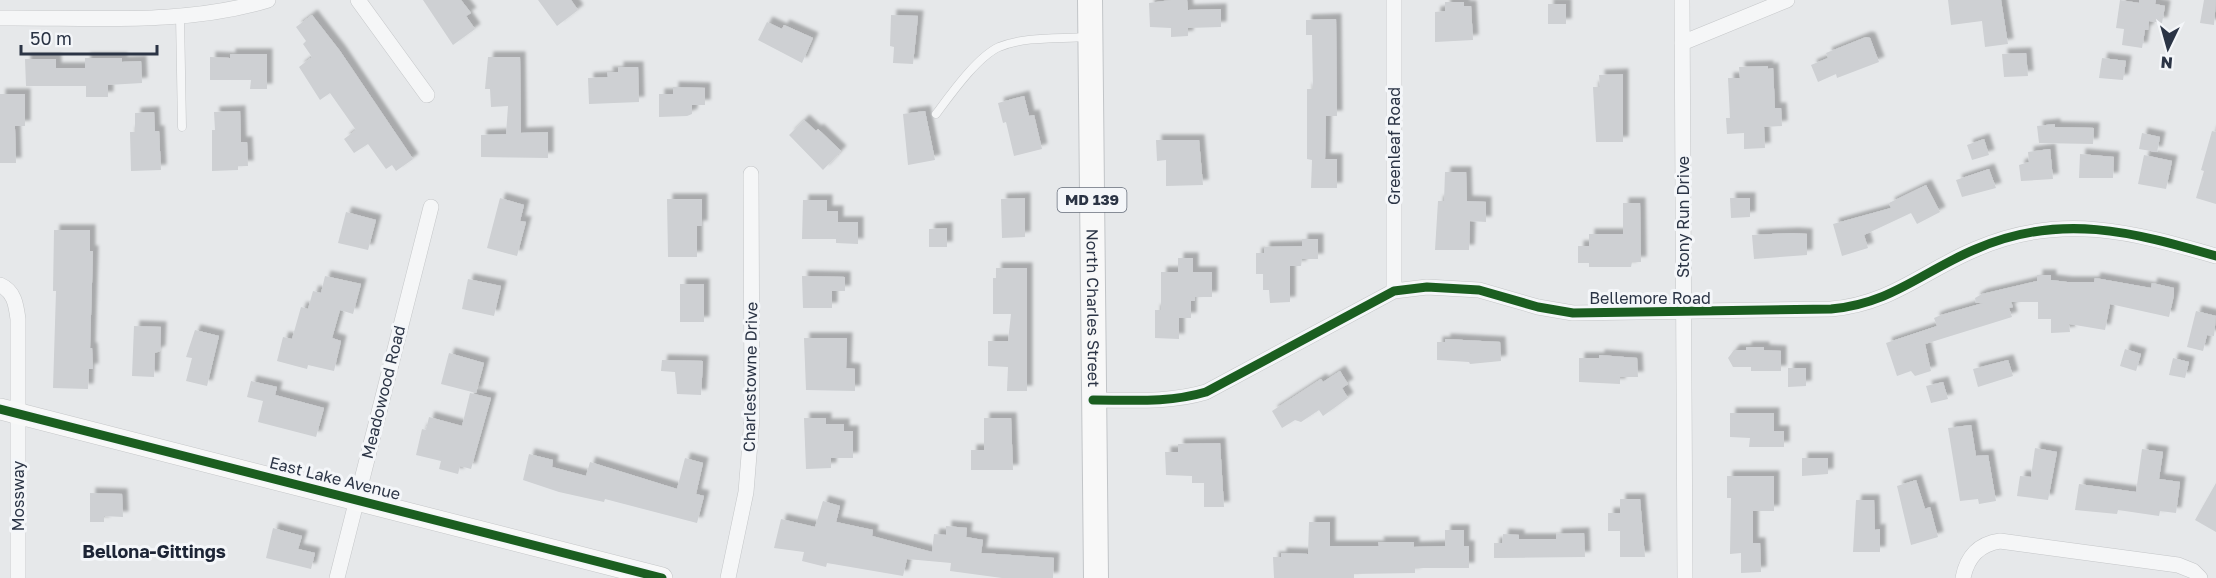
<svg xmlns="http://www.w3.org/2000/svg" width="2216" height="578" font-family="'Golos Text',sans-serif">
<defs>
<filter id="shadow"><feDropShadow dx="5.5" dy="-5.5" stdDeviation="1.5" flood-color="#0004"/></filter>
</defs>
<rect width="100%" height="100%" fill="#e6e8ea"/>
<path fill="#ced0d3" filter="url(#shadow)" d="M423,0H461L471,13L466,16L475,29L453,45Z
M538,0H571L578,10L557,26Z
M1171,0H1187L1188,10L1221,9V27L1188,28V36L1171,37V28L1150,27L1149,3Z
M1948,0H2001L2008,44L1985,47L1982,21L1951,25Z
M2120,0L2139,3V0H2156L2155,4L2165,6L2162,23L2149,21L2148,30H2145L2142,48L2122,45L2124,29L2116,28Z
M2204,0H2216L2214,25L2200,23Z
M1445,2H1464V6H1471L1473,40L1435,42V12L1445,11Z
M1548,4H1566V24H1548Z
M312,15L340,51L413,159L396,171L392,165L386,169L368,144L354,153L344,139L356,130L330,93L320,100L299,67L312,57L303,44L306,41L296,27Z
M891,15L918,16L913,64L893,63L894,47L890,46Z
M1336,19L1337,116H1326L1325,159H1337V188H1311L1312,160L1307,159V89H1313L1312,35H1306V20Z
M767,22L782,29L784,25L813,38L802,63L758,40Z
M1866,37L1870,38L1879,62L1837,78L1836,74L1818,82L1811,65L1828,58L1826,53Z
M2026,53L2028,76L2004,77L2002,54Z
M230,54H267V89H250L251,80H210V57L230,58Z
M488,57H520L521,133L548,132V158L481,157V135L506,134L508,106L491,107L490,89H485Z
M85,58H122V62L141,61L142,83L108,85V97H86V86H26L25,59H56V68H85Z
M2102,58L2126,61L2123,80L2099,78Z
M1768,66V69L1773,68L1775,108H1781L1782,126L1764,127L1765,148L1744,149V133L1727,134L1726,118H1730L1728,78H1740L1739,67Z
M618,67H638L639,102L589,104L588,78L608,77L607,72H618Z
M1623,74V142H1596L1593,87H1600L1599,75Z
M673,87L705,88V105H692V114L687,116L659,117V94H673Z
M0,94H25V126H15V129L16,163H0Z
M1024,96L1029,116L1034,115L1042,149L1014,156L1006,122L1003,123L998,103Z
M240,111L241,142H247L248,166H238V170L212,171V130H215L214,112Z
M925,111L935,160L908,165L903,114Z
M154,112L155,131H159L161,170L131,171L130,132H135V113Z
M804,120L816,131L818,129L841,151L823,170L789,135Z
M2055,124V127L2094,128L2093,144L2039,143L2037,126Z
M2212,131L2216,132V204L2196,198L2204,171L2201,170Z
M2142,133L2160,137L2157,152L2139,149Z
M1984,139L1989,155L1972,160L1967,145Z
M1156,140H1199L1203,185L1166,186V160L1157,161Z
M2050,149L2053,179L2021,181L2019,165L2029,162L2028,152Z
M2080,154L2114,157L2113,178H2079Z
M2144,155L2172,161L2166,189L2138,184Z
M1989,169L1996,188L1962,197L1956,180Z
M1445,172H1466L1467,201L1486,202V222L1470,221L1469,250H1435L1438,201H1444Z
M1926,185L1940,212L1917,224L1911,213L1864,235L1868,248L1842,256L1833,224L1891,208L1889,203Z
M500,198L524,205L520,221L526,222L517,256L487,248Z
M1025,198V237L1002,238L1001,199Z
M1730,198H1750V217L1731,218Z
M667,199H702V226H697V257H668Z
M803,200H827V211H838V222H858V244L836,243V239H802Z
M1623,203H1640L1641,262H1632L1631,267H1589V263H1578V246H1589V234H1623Z
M346,212L376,220L368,250L338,243Z
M947,228V247H929V229Z
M54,230H90V251H93L90,348H92L93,369H89L88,389L53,388L56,291H53Z
M1793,233L1807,234V255L1754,259L1752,235Z
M1302,239H1318V259H1302L1301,266H1290V302L1270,303L1269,290H1263V274H1256V253H1264V247L1302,246Z
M1178,258H1193V272H1212V297H1195V301H1191V318H1179V339L1155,338V310H1161V272H1178Z
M996,268H1027V391H1007L1008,367L988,366V341H1008L1011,314H993V278H996Z
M2037,275H2051V280L2067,282H2094L2095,278L2151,288L2152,283L2174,288V295L2169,317L2110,304L2105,330L2069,324L2070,332L2051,333V306V319H2038V302H2011L2013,307L2009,308L2012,317L1925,344L1931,371L1915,376L1911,371L1897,376L1886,343L1937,326L1934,318L1941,315L1983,303H1976L1975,298L1982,294L2037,281Z
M325,276L361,284L353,314L340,310L332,338L341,341L334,371L308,365L307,369L277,361L283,337L292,339L301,307L308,309L313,291L321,293Z
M802,276L845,277V291H832V308H803Z
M468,279L501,286L494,316L462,309Z
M680,284H704V322H680Z
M2196,311L2216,316L2214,336L2207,335L2203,351L2187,347Z
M134,326L161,327L160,351L155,353L154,377L132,376Z
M195,330L219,336L207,386L186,381L192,358L186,357Z
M804,338H847L846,368L855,369V391L806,390Z
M1445,339L1500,342L1501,361L1470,364L1469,362L1437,360V342H1445Z
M1746,347H1764V350L1781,351V371H1751V367H1733L1728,358L1734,350H1746Z
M2125,349L2141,354L2136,371L2120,366Z
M449,353L484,363L476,393L441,384Z
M1599,355L1637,358L1638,377H1620V384L1579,382V358H1599Z
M2173,358L2189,362L2185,378L2169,375Z
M662,360L703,361L701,395L677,394L675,372L661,371Z
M2008,360L2013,376L1978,387L1973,369Z
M1788,368H1806V386L1788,387Z
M1340,371L1348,384L1342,388L1348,398L1323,416L1319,410L1301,422L1295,420L1282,428L1272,411L1321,379L1323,382Z
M251,381L277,387L275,395L324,408L316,437L258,422L263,401L247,397Z
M1943,382L1948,399L1931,403L1926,386Z
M470,393L491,398L471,469L460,466L458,474L439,469L441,461L416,455L422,429L426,430L429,417L462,426Z
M1730,413H1774V431H1784V447H1749L1750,438L1730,437Z
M804,418H826V424H844V431H853V458H831V468L806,469Z
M984,418H1011L1013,470H971V450H984Z
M1971,425L1976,456L1988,455L1996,501L1979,504L1978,499L1960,501L1948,428Z
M1220,443L1224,507H1204V483H1192V476L1166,475L1165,452H1178V444Z
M2035,448L2057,452L2048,500L2017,496L2020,476L2031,477Z
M2142,449L2163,452L2159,479L2180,482L2176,513L2160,511L2159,516L2118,510L2117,514L2075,510L2079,484L2136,492Z
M529,454L553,460L552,467L586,476L590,462L677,489L685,458L703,463L696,494L704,496L697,523L605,499L604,502L559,492L523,480Z
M1802,458H1828V474L1802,476Z
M1727,476H1774V511H1753V543H1760L1761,572L1741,573V553L1730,554L1731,498H1727Z
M1916,480L1925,509L1930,507L1938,537L1911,545L1897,486Z
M2216,483V532L2195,520Z
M90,493L122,494L123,517L104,516V522H90Z
M1620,499H1640L1645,557H1620V531H1608V513H1620Z
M1856,500H1874L1875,530L1880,529V552H1853Z
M823,501L840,506L836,522L873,530L872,536L932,552L934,534L946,535V526L967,528L966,537L983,540L981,553L1054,558L1053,578H1002L950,571L951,563L907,559L903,576L827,563L826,567L802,561L804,552L774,548L781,519L815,527Z
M1309,522H1330V546H1379L1378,542H1414V547L1445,546V530H1464V546H1469V568H1415V573L1354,574V578H1274L1273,557H1281V553L1308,554Z
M273,528L302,536L298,549L315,553L311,569L266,558Z
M1584,533L1585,557L1494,558V543H1502L1503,534L1519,535V539H1556V534Z"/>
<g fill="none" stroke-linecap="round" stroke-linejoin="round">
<defs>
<path id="lane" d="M180,16L182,127
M936,114C951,94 977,57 999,47C1026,36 1058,39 1086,37"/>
<path id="street" d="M358,0L427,95
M1682,0L1685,578
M0,18C87,17 184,26 268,0
M1682,43L1787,0
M0,285C14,291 16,304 18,319V578
M1394,291V0
M1093,400C1131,400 1169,403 1206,392L1394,291L1427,287L1479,290L1538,307L1573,313L1831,309C1891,304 1923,271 1976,249C2060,212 2133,232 2216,256
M337,578L431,207
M728,578L746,492L752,418L751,174
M1963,578C1967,557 1979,544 2000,541L2178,565L2193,571L2200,578"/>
<path id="secondary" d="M0,409L662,578"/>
<g id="primary">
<path id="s1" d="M1090,0L1096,578"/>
</g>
</defs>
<use href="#lane" stroke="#c4c6c8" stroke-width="9"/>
<use href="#street" stroke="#c4c6c8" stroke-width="16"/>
<use href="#secondary" stroke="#c4c6c8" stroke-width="22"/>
<use href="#primary" stroke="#c2c5c8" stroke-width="26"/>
<use href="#lane" stroke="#f5f6f7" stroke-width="8"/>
<use href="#street" stroke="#f5f6f7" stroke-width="15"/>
<use href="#secondary" stroke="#f8f8f8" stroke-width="21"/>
<use href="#primary" stroke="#f8f8f8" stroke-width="24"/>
<defs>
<path id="cycleway" d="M1093,400C1131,400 1169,403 1206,392L1394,291L1427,287L1479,290L1538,307L1573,313L1831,309C1891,304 1923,271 1976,249C2060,212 2133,232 2216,256
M0,409L662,578"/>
</defs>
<use href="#cycleway" stroke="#f4f6f9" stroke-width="13"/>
<use href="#cycleway" stroke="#1b5e20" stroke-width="9"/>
</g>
<g text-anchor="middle" stroke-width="6" stroke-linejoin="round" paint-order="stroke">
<rect fill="#f4f6f9" stroke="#676e7b" stroke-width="1.5" x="1057.5" y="188" width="69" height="24" rx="4.5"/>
<g font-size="15" font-weight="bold" fill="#2b3445">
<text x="1092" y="205">MD 139</text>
</g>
<g font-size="16" fill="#2b3445" stroke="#f4f6f9">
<text transform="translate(1394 146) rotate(-90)" y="6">Greenleaf Road</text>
<text transform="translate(1683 217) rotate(-90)" y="6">Stony Run Drive</text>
<text x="1650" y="304">Bellemore Road</text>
<text dy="6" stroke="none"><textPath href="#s1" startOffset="308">North Charles Street</textPath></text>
<text transform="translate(750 377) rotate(-89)" y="6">Charlestowne Drive</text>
<text transform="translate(383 392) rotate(-76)" y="6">Meadowood Road</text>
<text transform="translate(335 478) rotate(14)" y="6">East Lake Avenue</text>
<text transform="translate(18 496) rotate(-90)" y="6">Mossway</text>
</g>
<g font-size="18" font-weight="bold" fill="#1d2536" stroke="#f4f6f9">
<text x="154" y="558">Bellona-Gittings</text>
</g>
</g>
<g transform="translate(2168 48) rotate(185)" stroke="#f4f6f9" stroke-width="4.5" paint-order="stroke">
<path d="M0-4.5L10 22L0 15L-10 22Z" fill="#2b3445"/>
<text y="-9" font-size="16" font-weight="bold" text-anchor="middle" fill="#2b3445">N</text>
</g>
<path d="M21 45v9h136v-9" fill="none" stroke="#2b3445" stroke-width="3"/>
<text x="30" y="45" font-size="18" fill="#2b3445" stroke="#f4f6f9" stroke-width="4.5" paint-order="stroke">50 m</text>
</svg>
